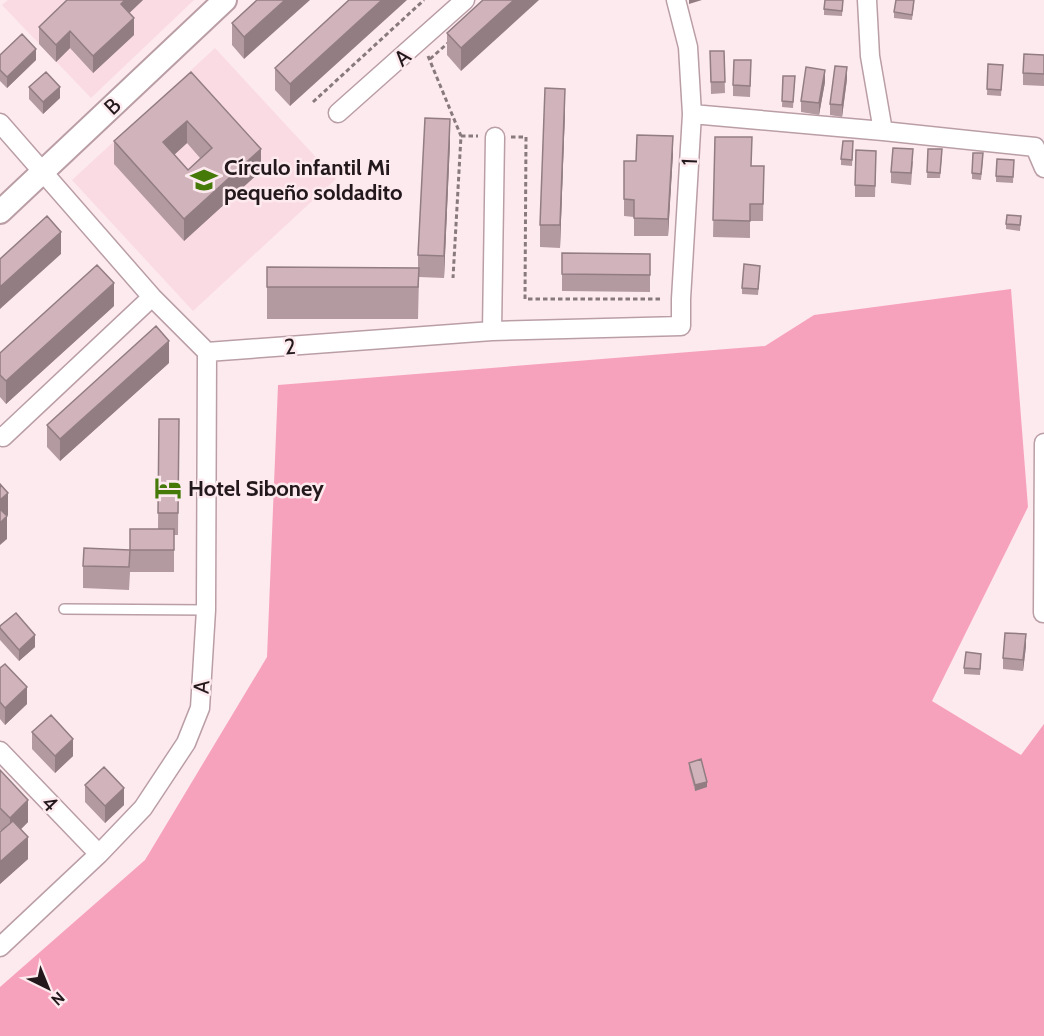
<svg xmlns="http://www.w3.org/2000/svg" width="1044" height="1036" font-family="Cabin,sans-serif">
<rect width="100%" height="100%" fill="#fdeaef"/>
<path fill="#fadbe4" d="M8,0H194L91,98L2,5Z
M215,48L336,179L193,311L72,180Z"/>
<path fill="#f7a2bd" d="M1011,289L1028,507L932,701L1021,755L1044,724V1036H0V987L145,860L267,657L278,385L765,346L814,315Z"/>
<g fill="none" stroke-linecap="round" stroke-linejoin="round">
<defs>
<path id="service" d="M64,609L206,610"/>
<path id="minor" d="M867,0L870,56L883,131
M338,113L465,0
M692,114L883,131L1035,147L1044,168
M0,123L152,297L207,352L492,331L681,326V299L692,114L688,47L676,0
M492,331L495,137
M0,436L3,437L152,297
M1043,613L1044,443
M0,751L99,854
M0,947L99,854L143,808L186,743L200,708L206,610L207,352"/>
<path id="tertiary" d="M0,212L225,0"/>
</defs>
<use href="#service" stroke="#ba9ea6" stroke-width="12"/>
<use href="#minor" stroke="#ba9ea6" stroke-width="21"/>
<use href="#tertiary" stroke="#ba9ea6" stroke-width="26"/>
<path stroke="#88797d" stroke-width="3" stroke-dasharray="4.5 3" stroke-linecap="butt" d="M428,56L461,136L453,278
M430,59L449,42
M313,102L424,0
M461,136H478
M511,137H526L525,299H663"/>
<use href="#service" stroke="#fff" stroke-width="9"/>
<use href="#minor" stroke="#fff" stroke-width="18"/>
<use href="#tertiary" stroke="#fff" stroke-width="22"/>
</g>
<path fill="#b39aa1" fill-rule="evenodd" d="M143,0L129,13L134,35L93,73L70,48L56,62L39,44V27Z
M257,0L244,59L232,45V23Z
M349,0L290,106L275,90V68Z
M483,0L461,71L447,55V33Z
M843,0L842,16L824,15V9Z
M914,3L912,20L894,18V12Z
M710,51H724L725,93L711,94Z
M0,55L36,60L7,88L0,81Z
M1044,55V86L1023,85V73Z
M988,64L1003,65L1001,96L987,95Z
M191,72L261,171L184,241L114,164V141ZM187,143L200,158L188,170L174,155Z
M751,72L750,97L733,96V85Z
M783,76H795L793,108L782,107Z
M847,79L842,117L830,115V104Z
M825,82L819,115L801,112V101Z
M29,87L60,98L43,114L29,99Z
M565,111L560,248L540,247V225Z
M715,137L751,166H764L763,221H750V238L713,237Z
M450,142L444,278L419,277L418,319H267V267L418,268V255Z
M853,147L852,166L841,165V159Z
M928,149L942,155L940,178H927Z
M673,153L668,236H634V217L624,216V161H636Z
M983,159L981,180L972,179V173Z
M1014,160L1013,183L996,182V176Z
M913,161L911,185L891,183V172Z
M876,162L875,197H855V185Z
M1021,216L1020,231L1006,229V224Z
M562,253L650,254V292L562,291Z
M760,271L758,295L742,294V288Z
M114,306L6,404L0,397V353Z
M169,363L60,461L47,447V425Z
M159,419H179L178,535H174V572H130L129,590L83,588V566L130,550L158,529Z
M0,626L35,647L19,661L0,640Z
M1026,646L1023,671L1003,669V658Z
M981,659L980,675L964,674V668Z
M0,668L27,704L5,725L0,719Z
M32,732L73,756L55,773L32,749Z
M689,763L707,787L695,791L689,769Z
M0,770L28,822L21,829L28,859L0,884V832L1,831L0,830Z
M85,785L124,805L105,823L85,802Z"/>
<path fill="#927d83" d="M125,0H143L121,21V4Z
M285,0H310L244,59V37Z
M382,0H407L290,106V84Z
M514,0H539L461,71V48Z
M689,0H702L689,4Z
M134,18V35L93,73V56Z
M70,31V48L56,62V45Z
M36,49V60L7,88V77Z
M847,67V79L842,117V105Z
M825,70V82L819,115V103Z
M60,87V98L43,114V102Z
M565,89V111L560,248V225Z
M450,119V142L444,278V256Z
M187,121V143L163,165V142Z
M673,136V153L668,236V219Z
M261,149V171L184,241V219Z
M61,232V254L0,309V287Z
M114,283V306L6,404V381Z
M169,341V363L60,461V439Z
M8,493V515L0,522V500Z
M7,516V539L0,545V523Z
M1026,634V646L1023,671V660Z
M35,635V647L19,661V650Z
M27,687V704L5,725V708Z
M73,739V756L55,773V756Z
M707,782V787L695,791V785Z
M124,788V805L105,823V806Z
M28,800V822L10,840V818Z
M28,837V859L0,884V862Z"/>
<path fill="#d0b3bb" stroke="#927d83" stroke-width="1.5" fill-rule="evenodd" d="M67,0H125L121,4L134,18L93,56L70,31L56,45L39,27Z
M257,0H285L244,37L232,23Z
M349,0H382L290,84L275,68Z
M483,0H514L461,48L447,33Z
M825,0H843L842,11L824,9Z
M896,0H914L912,15L894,12Z
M22,34L36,49L7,77L0,70V55Z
M710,51H724L725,82H711Z
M1024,54L1044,55V74L1023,73Z
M734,60H751L750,86L733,85Z
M988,64L1003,65L1001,90L987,89Z
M835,66L847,67L842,105L830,104Z
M806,67L825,70L819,103L801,101Z
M46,72L60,87L43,102L29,87Z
M191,72L261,149L184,219L114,141ZM187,121L212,148L188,170L163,142Z
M783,76H795L793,102L782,101Z
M545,88L565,89L560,225H540Z
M425,118L450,119L444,256L418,255Z
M637,135L673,136L668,219L634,218V200L624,199V161H636Z
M715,137H752L751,166H764L763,204H750V221L713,220Z
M843,141H853L852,160L841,159Z
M893,148L913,149L911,173L891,172Z
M928,149H942L940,173L927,172Z
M856,150L876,151L875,186L855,185Z
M973,153H983L981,174L972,173Z
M997,159L1014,160L1013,177L996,176Z
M1007,215L1021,216L1020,225L1006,224Z
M47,216L61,232L0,287V259Z
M562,253L650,254V275L562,274Z
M744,264L760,266L758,289L742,288Z
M97,265L114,283L6,381L0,375V353Z
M267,267L419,268L418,287H267Z
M156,326L169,341L60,439L47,425Z
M159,419H179L178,513H158Z
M0,484L8,493L0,500Z
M0,509L7,516L0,523Z
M130,529H174V550H130L129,567L83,566L84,548L130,550Z
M16,613L35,635L19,650L0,628V626Z
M1005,633L1026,634L1023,660L1003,658Z
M966,652L981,654L980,669L964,668Z
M5,664L27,687L5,708L0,702V668Z
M51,715L73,739L55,756L32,732Z
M701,759L707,782L695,785L689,763Z
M104,767L124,788L105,806L85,785Z
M0,770L28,800L10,818L0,808Z
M13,821L28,837L0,862V832Z"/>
<defs>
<symbol id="school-bare" viewBox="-9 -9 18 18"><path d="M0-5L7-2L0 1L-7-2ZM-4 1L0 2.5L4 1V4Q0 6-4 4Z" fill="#457a09" stroke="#fdeaef" stroke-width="2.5" paint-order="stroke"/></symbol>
<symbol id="hotel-bare" viewBox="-9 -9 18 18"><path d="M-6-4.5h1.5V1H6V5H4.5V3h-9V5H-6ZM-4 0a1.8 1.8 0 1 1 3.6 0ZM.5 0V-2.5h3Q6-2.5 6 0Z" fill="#457a09" stroke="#fdeaef" stroke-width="2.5" paint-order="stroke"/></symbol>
</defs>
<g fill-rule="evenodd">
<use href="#school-bare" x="185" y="161" width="38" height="38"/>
<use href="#hotel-bare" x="149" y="469" width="38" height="38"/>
</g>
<g text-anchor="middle" stroke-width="5" stroke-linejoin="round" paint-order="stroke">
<g font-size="22" fill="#23181b" stroke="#fdeaef">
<text transform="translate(402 57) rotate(-41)" y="8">A</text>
<text transform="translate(112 106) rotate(-43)" y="8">B</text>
<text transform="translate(689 162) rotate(-87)" y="8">1</text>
<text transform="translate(290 346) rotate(-4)" y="8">2</text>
<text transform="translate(201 687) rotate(-86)" y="8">A</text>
<text transform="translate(50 803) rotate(46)" y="8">4</text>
</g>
<g font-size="22" font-weight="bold" fill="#23181b" stroke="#fdeaef" text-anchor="start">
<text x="224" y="175">Círculo infantil Mi<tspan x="224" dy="25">pequeño soldadito</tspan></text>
<text x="188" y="496">Hotel Siboney</text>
</g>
</g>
<g transform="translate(48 988) rotate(137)" stroke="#fdeaef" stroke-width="4.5" paint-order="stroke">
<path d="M0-4.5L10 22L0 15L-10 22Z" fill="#23181b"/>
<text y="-9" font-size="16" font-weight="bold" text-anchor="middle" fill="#23181b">N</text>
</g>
</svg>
